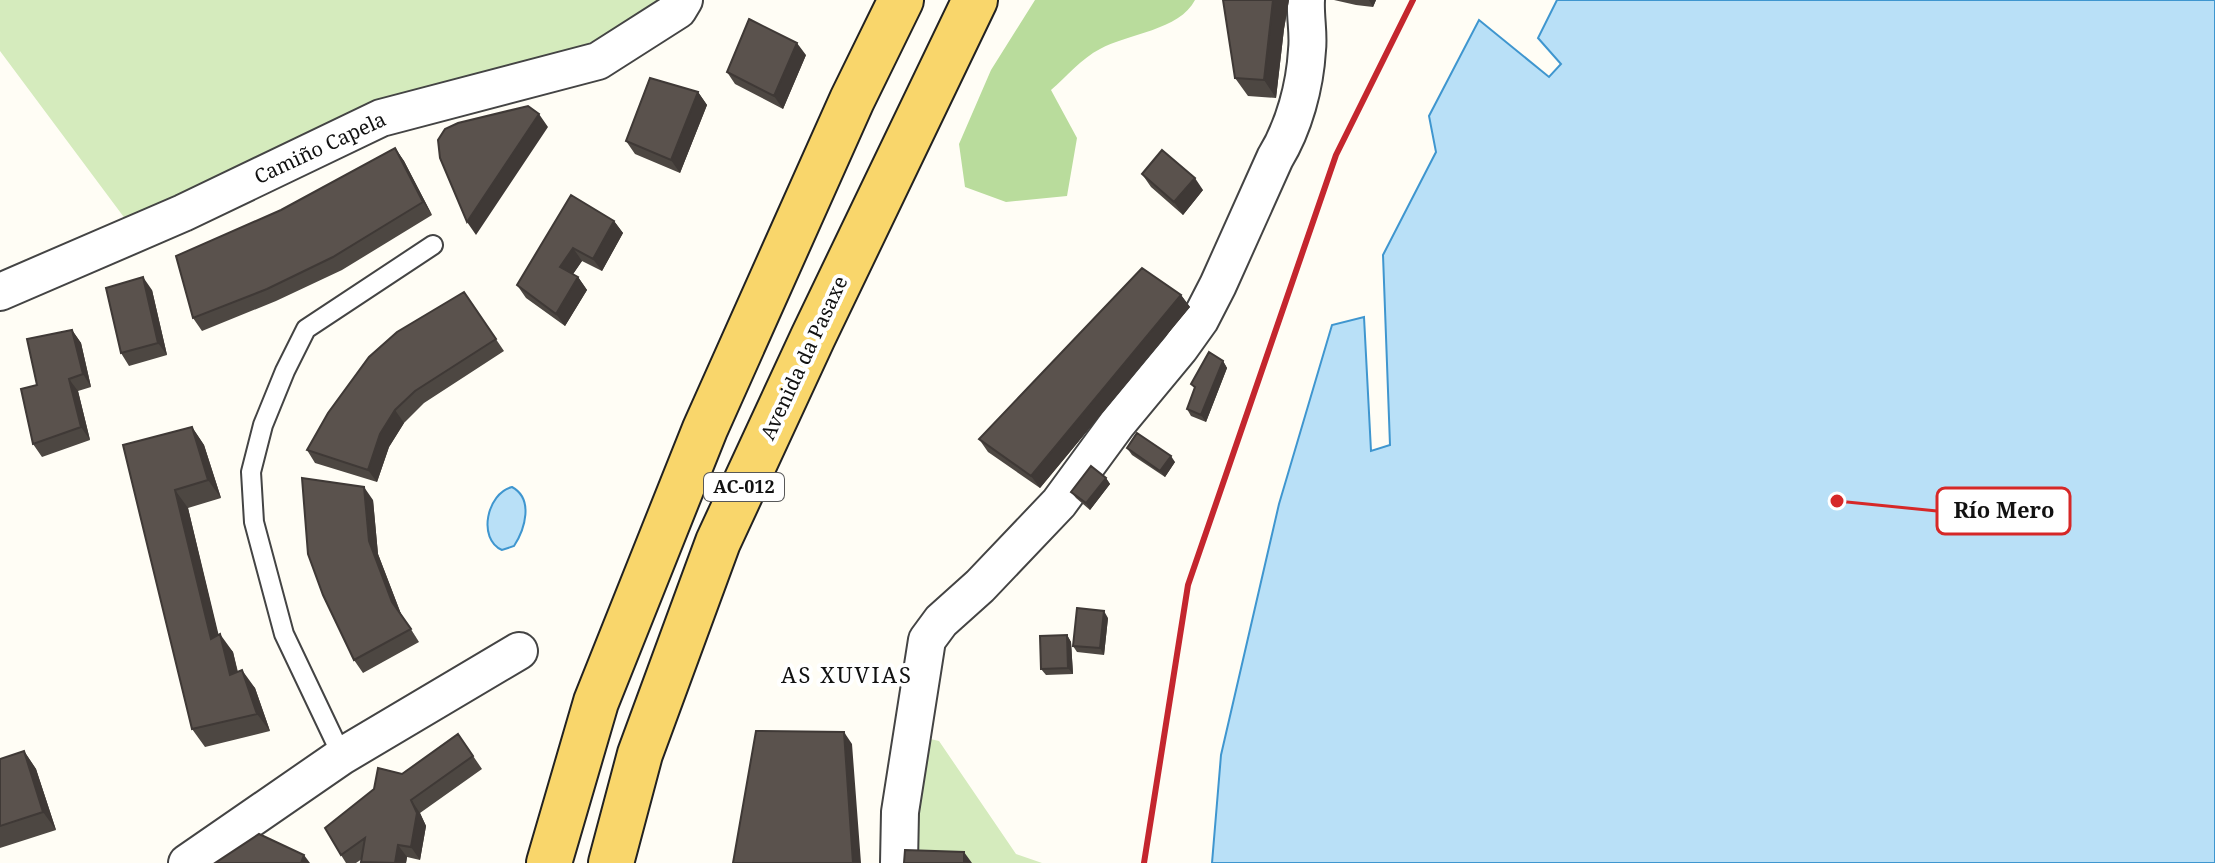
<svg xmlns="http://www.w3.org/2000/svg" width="2215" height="863" font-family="'Noto Serif',serif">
<rect width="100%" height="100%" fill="#fffdf5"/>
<path fill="#d5ebbd" d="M0,0H664L658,10L566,54L129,224L0,51Z
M922,737L939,741L1016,854L1042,863H914Z"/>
<path fill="#b9dc9c" d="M1035,0H1195C1180,30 1127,34 1100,49C1082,58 1066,77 1051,90L1077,138L1067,196L1006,202L965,187L959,144L991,70Z"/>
<path fill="#b9e0f7" stroke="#3f96cf" stroke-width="2" d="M1557,0H2215V863H1212L1221,755L1279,504L1332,325L1364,317L1371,451L1390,445L1383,255L1436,152L1429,116L1479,20L1549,77L1561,64L1538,38Z
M512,487C534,499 525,529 514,546L502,550C477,539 487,493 512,487Z"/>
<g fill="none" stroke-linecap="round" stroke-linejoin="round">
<defs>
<path id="lane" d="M342,756L284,634L254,522L251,472L263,425L285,371L306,329L433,245"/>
<path id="street" d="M0,292L183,213L381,118L598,61L678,10L684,0
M187,863L342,756L519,651
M899,863L900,812L927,640L941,621L980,586L1059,503L1117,424L1180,348L1200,320L1218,285L1275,158C1294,127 1305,86 1307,50C1309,34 1305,17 1306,0"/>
<path id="primary" d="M549,863L596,702L705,429L852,100L901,0
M611,863L640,754L718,542L813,337L975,0"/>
</defs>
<use href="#lane" stroke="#444" stroke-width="22"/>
<use href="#street" stroke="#444" stroke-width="40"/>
<use href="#primary" stroke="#222" stroke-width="48"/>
<use href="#lane" stroke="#fff" stroke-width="18"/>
<use href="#street" stroke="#fff" stroke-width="36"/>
<use href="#primary" stroke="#f9d66b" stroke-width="44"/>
<path stroke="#c4262e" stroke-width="6" d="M1144,863L1188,585L1336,155L1413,0"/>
</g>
<path fill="#4d4742" d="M1223,0H1289L1284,29L1276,98L1248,96L1235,78Z
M1334,0H1376L1373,7L1356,5Z
M806,55L783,109L735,84L727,72Z
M698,92L707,105L680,173L635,154L626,141Z
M395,148L404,161L432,215L342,270L276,301L202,331L193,318L281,210Z
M1142,174L1203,190L1183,215L1151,187Z
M614,221L623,233L602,271L582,261L573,274L578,277L587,290L565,326L526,298L517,285Z
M152,290L167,355L129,366L121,353Z
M464,292L504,351L424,403L404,423L389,447L377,482L315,463L307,450Z
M1181,295L1190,307L1040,488L988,452L979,439Z
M72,330L81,343L91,387L78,391L90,440L42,457L33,444L37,385Z
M1223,361L1227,368L1206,422L1191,416L1187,409L1195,389L1191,384Z
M192,427L204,445L221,498L188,508L218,635L233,652L238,672L255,688L270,731L205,747L192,729L123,445Z
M1127,448L1175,462L1165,477L1132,455Z
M1106,478L1110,484L1090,510L1076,498L1071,492Z
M373,500L378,554L401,614L419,642L363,673L354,660Z
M1108,618L1104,655L1077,652L1073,646Z
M1067,635L1071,642L1073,674L1046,675L1041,669Z
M458,734L482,769L420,813L426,826L420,860L407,857L406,863H362V859L356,863H346L341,855L402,774Z
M24,751L36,769L56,830L0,848V759Z"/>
<path fill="#3f3936" d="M1273,0H1289L1284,29L1276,98L1264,80Z
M1369,0H1376L1373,7Z
M797,43L806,55L783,109L774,96Z
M698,92L707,105L680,173L671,160Z
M539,114L548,127L476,235L467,222Z
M395,148L404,161L432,215L423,202Z
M1195,178L1203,190L1183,215L1174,202Z
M614,221L623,233L602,271L593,259Z
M573,248L582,261L569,280L560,267Z
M143,277L152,290L167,355L158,343Z
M578,277L587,290L565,326L556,314Z
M1181,295L1190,307L1040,488L1031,476Z
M72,330L81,343L91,387L83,374Z
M1223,361L1227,368L1206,422L1201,415Z
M69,379L78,391L90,440L81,427Z
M395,410L404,423L389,447L377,482L368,470L380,434Z
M192,427L204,445L221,498L208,480Z
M1171,456L1175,462L1165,477L1160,471Z
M1106,478L1110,484L1090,510L1086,503Z
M364,487L373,500L378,554L401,614L419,642L392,602L369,541Z
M175,490L188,508L224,657L211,639Z
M1104,611L1108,618L1104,655L1100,648Z
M220,634L233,652L242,692L230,675Z
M1067,635L1071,642L1073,674L1068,668Z
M242,670L255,688L270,731L257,714Z
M844,732L852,744L861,863H853Z
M24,751L36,769L56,830L43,812Z
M411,800L420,813L426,826L420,860L411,847Z
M398,845L407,857L406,863H395Z
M964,852L972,863H964Z
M304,855L310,863H301Z"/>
<path fill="#5a524d" stroke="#3f3936" stroke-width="2" d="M1223,0H1273L1264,80L1235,78Z
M749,19L797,43L774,96L727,72Z
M650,78L698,92L671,160L626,141Z
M528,106L539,114L467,222L440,158L438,140L445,129L458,123Z
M395,148L423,202L333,257L267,289L193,318L176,256L281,210Z
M1162,150L1195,178L1174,202L1142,174Z
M571,195L614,221L593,259L573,248L560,267L578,277L556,314L517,285Z
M1142,268L1181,295L1031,476L979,439Z
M143,277L158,343L121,353L106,288Z
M464,292L496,339L415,391L395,410L380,434L368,470L307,450L328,413L369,357L397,332Z
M72,330L83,374L69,379L81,427L33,444L21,389L37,385L27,339Z
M1209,352L1223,361L1201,415L1187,409L1195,387L1191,384Z
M192,427L208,480L175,490L211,639L220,634L230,675L242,670L257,714L192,729L123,445Z
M1137,433L1171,456L1160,471L1127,448Z
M1091,466L1106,478L1086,503L1071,492Z
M302,478L364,487L369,541L392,602L411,629L354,660L323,595L308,554Z
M1077,608L1104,611L1100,648L1073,646Z
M1067,635L1068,668L1041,669L1040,636Z
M756,731L844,732L853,863H733Z
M458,734L473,756L411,800L417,813L411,847L398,845L395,863L361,862L365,838L341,855L325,828L374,789L378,768L402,774Z
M24,751L43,812L0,826V759Z
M259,834L304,855L301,863H215Z
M905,850L964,852V863H904Z"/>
<g text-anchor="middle" stroke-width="8" stroke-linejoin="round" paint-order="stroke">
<rect fill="#fff" stroke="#585858" stroke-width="2" x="704" y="473" width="80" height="28" rx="6"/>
<g font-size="18" font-weight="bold" fill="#111">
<text x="744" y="493">AC-012</text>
</g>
<g font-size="20" fill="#111" stroke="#fff">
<text transform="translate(320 148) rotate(-25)" y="7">Camiño Capela</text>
<text transform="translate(804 358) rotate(-65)" y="7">Avenida da Pasaxe</text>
</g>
<g font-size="22" letter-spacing="2" fill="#111" stroke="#fff">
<text x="847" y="683">AS XUVIAS</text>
</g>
</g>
<path fill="none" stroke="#d62828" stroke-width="3" d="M1837 501L1937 511"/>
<circle fill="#d62828" stroke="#fff" stroke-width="3" cx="1837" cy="501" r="8"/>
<rect fill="#fff" stroke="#d62828" stroke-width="3" x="1937" y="488" width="133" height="46" rx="8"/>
<g font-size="22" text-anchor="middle" font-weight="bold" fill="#111">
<text x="2004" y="518">Río Mero</text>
</g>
</svg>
